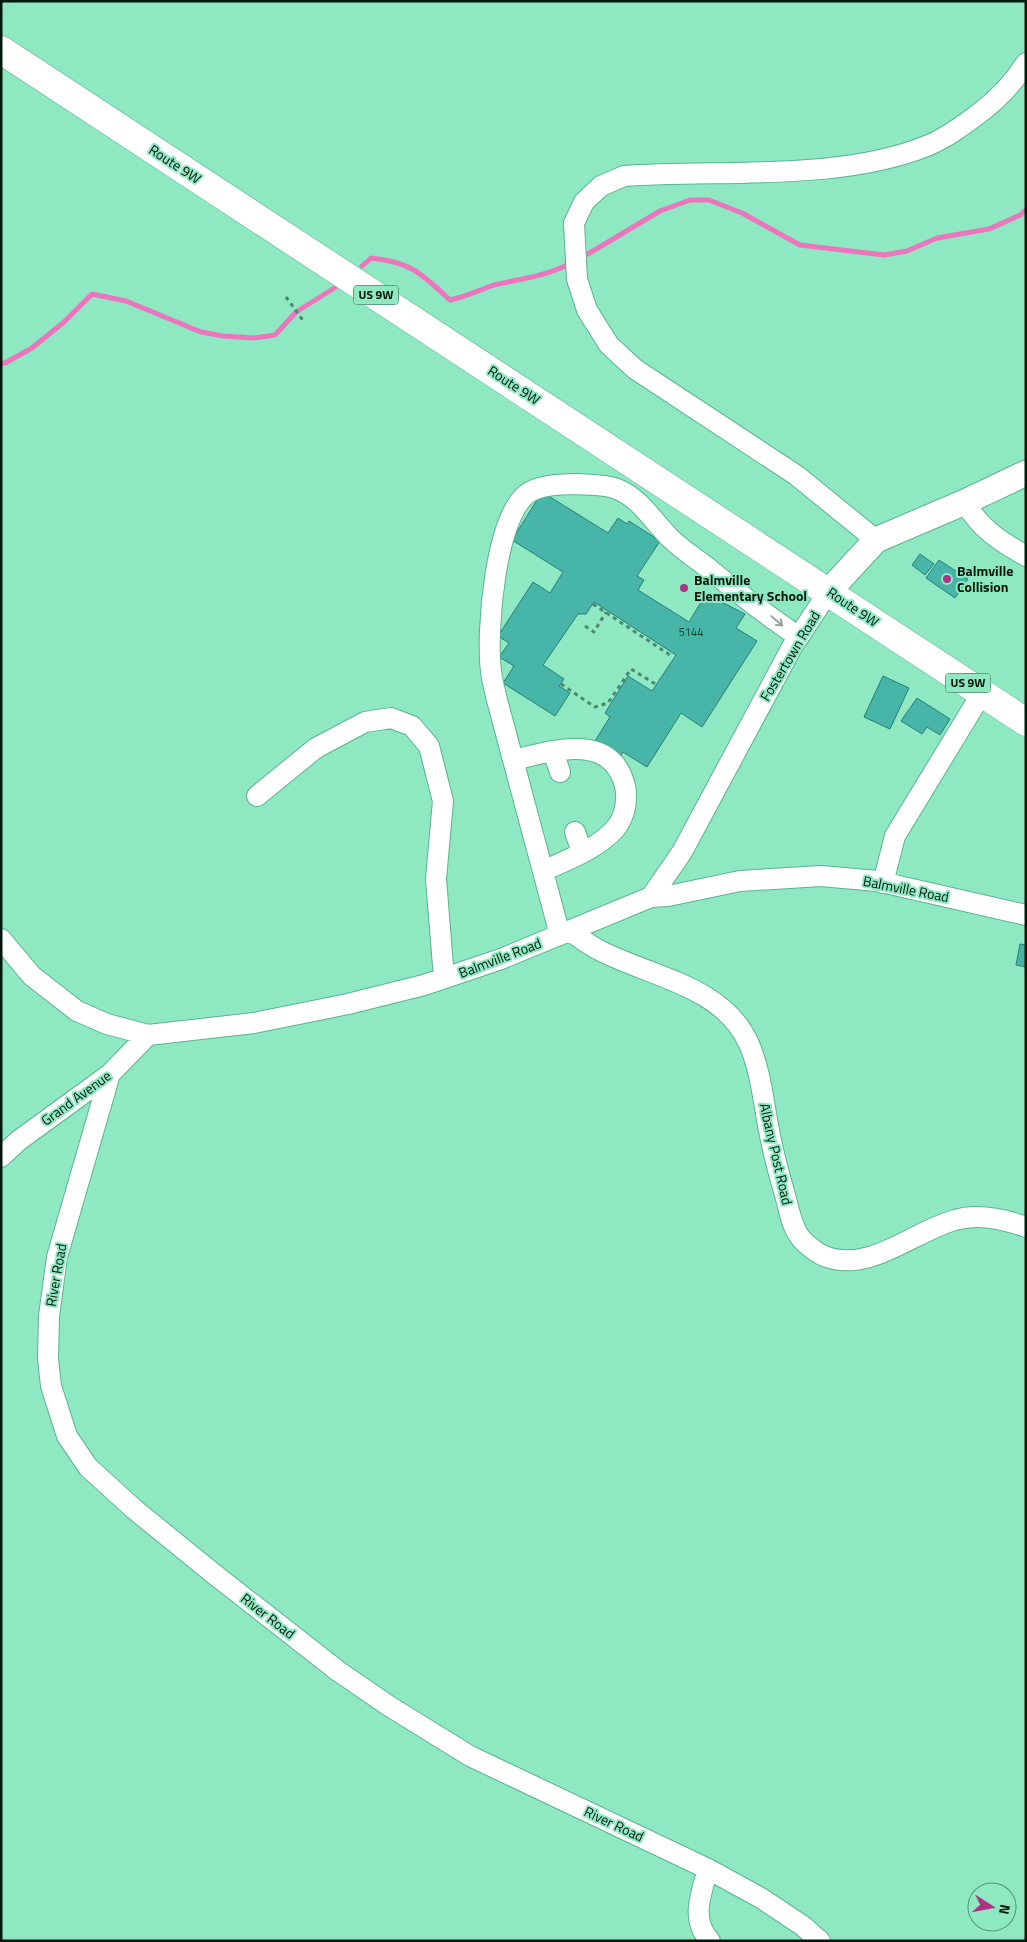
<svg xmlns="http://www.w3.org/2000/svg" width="1027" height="1942" font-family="'Titillium Web',sans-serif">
<rect width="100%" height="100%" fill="#8ee8c1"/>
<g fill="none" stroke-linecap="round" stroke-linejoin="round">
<path stroke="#ed75be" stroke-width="5" d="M588,254L660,211L690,200H709L742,213L800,245L884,255L907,251L937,238L989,229L1020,215L1026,210
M362,266L371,258C411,262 422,274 450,300C465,297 477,291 491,286C517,279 543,277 567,265
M1,363H5L32,348L64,322L92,294L126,301L201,332L223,336L254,338L275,335L296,312L336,287"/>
</g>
<path fill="#47b5a8" stroke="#287f75" d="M542,492L608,533L618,518L627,524L629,521L660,541L637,576L644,580L638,590L689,622L706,594L745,614L736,628L757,641L702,727L681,713L647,767L623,752L620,757L595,741L610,717L605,713L628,676L652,691L676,655L594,602L586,614H578L543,665L564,679L559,686L570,693L555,716L503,683L514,666L499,657L509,643L498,636L533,582L550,593L563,572L512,540Z
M920,554L934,564L925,575L912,565Z
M939,560L968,579L955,598L926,578Z
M883,676L909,688L890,729L864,717Z
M917,698L950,719L940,735L927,727L922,734L901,721Z
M1020,944L1026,945V967L1016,965Z"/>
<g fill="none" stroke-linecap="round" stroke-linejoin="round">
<defs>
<path id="minor" d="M965,502C979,528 1001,542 1026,556
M876,540L796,475L635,369L609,345L587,310L577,279L574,223L584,202L601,186L624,176C719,169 840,182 929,145C946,138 962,126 977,115C997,100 1013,84 1026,63
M553,751L560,772
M514,760C551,751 611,731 625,786C628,800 625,817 615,829C597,849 567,860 543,871
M257,796L316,748L365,722L391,718L412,726L429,746L443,801L436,879L444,978
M575,832L582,852
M883,883L895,836L982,693
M651,897L682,852L792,647L829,591
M570,931C580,938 589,945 599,950C650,977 723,985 749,1044C760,1069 763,1098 768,1125C772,1148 778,1171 785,1195C789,1208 791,1226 800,1237C804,1243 817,1253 824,1256C869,1274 914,1231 955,1220C978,1213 1004,1219 1026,1227
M560,935L497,700C495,691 492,681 491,671C486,633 495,516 528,493C540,485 561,484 576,484C589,485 605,484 617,489C640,498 653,521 670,538C681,549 695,558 708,568C737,592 767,616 799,637
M1,939L32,976L77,1011L107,1024L148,1035L254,1023L348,1004L424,985L501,959L651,897L668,896L740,881L821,876L877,881L1026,915
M110,1074L57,1257L49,1316L48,1359L51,1386L67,1436L88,1467L134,1509L214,1574L338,1671L389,1706L470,1756L708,1869L761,1898L803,1926L820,1941
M1,1157L18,1141L110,1074L148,1035
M708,1869C701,1894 690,1919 710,1941"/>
<path id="major" d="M829,591L876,540L965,502L1026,473"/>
<path id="highway" d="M1,50L1026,722"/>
</defs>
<use href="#minor" stroke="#5bb48f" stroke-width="22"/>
<use href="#major" stroke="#5bb48f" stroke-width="27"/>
<use href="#highway" stroke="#5bb48f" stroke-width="29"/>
<path stroke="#4d886e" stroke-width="3" stroke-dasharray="4 4" stroke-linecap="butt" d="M286,297L304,322
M593,604L670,655
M585,626L594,632L606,612
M561,684L595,707L608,703L631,669L657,685"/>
<use href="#minor" stroke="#fff" stroke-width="20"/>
<use href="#major" stroke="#fff" stroke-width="25"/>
<use href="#highway" stroke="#fff" stroke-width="28"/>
</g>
<defs><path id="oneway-shaft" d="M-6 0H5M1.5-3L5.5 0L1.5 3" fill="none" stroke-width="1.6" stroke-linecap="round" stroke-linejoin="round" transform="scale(1.25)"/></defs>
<use stroke="#99a29e" href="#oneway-shaft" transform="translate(777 621) rotate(40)"/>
<g fill="#af3384" stroke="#8ee8c1" stroke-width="2">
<circle cx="947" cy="579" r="5"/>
<circle cx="684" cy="588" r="5"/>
</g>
<g text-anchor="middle" stroke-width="4" stroke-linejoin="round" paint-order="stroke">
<g font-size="11" fill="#123e33">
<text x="691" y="636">5144</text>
</g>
<g fill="#8ee8c1" stroke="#2b5642" stroke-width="1">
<rect x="353.5" y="285.5" width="45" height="19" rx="4"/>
<rect x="945.5" y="673.5" width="45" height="19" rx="4"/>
</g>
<g font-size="12" font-weight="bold" fill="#00170c">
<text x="376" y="299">US 9W</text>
<text x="968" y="687">US 9W</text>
</g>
<g font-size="14" fill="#00170c" stroke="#8ee8c1">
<text transform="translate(175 164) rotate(33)" y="5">Route 9W</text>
<text transform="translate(514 385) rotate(33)" y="5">Route 9W</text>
<text transform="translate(853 607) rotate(34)" y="5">Route 9W</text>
<text transform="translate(790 656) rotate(-59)" y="5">Fostertown Road</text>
<text transform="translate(906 889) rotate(11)" y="5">Balmville Road</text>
<text transform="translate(500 958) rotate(-21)" y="5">Balmville Road</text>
<text transform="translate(76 1098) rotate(-36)" y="5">Grand Avenue</text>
<text transform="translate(776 1154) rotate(77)" y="5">Albany Post Road</text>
<text transform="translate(56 1275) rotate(-80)" y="5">River Road</text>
<text transform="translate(268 1616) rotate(38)" y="5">River Road</text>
<text transform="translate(614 1824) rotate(25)" y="5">River Road</text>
</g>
<g font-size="14" font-weight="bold" fill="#00170c" stroke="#8ee8c1" text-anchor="start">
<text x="957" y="576">Balmville<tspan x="957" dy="16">Collision</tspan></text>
<text x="694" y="585">Balmville<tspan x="694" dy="16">Elementary School</tspan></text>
</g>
</g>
<rect width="1027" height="1942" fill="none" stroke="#00170c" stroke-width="5"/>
<g transform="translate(992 1907) rotate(101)"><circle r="24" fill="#8ee8c1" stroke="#559479"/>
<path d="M0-4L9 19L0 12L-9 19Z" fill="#af3384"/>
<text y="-8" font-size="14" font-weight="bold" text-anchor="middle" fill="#00170c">N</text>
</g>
</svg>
